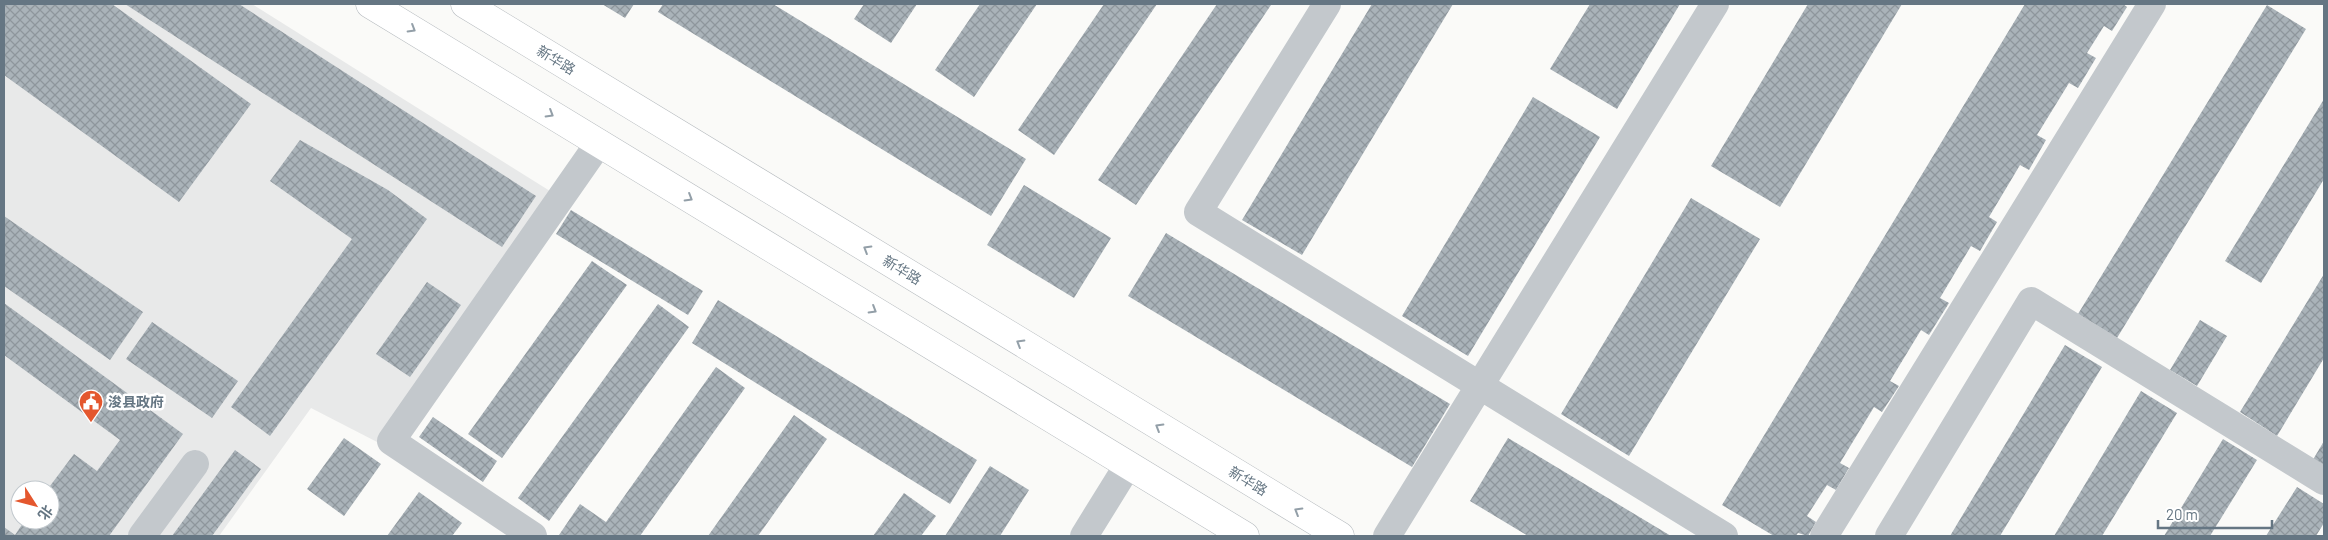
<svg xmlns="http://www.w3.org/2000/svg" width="2328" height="540" font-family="Barlow,'Noto Sans SC',sans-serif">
<defs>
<pattern id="building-cross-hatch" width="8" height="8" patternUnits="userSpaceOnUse" patternTransform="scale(1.25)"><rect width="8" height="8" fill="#aab3b9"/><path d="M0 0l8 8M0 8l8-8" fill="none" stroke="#8e969c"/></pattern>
</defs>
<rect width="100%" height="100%" fill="#fafaf8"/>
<path fill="#e8e9e9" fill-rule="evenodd" d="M4,4H252L550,191L379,443L311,408L219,536H4ZM20,490H50V520H20Z"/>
<path fill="url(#building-cross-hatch)" d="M4,4H112L251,104L179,202L4,75Z
M125,4H239L536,196L502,247Z
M602,4H634L625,18Z
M663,4H773L1026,159L991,216L658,12Z
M864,4H917L891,43L854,19Z
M980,4H1037L974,97L935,70Z
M1104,4H1157L1054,155L1018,130Z
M1217,4L1271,5L1136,205L1098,180Z
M1372,4H1453L1302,255L1242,220Z
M1590,4H1680L1617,109L1550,69Z
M1808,4H1902L1780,207L1711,166Z
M2025,4H2123L2127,7L2112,31L2104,26L2087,53L2096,58L2078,88L2069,83L2037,135L2046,140L2029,170L2020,165L1989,217L1997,222L1980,251L1971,246L1940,298L1949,303L1929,335L1921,330L1890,381L1899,386L1882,412L1874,407L1840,463L1849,468L1836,490L1827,485L1807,516L1816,522L1808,536L1798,533L1796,536H1774L1722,505Z
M2267,5L2306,29L2117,338L2078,314Z
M1533,97L1600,137L1468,356L1402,316Z
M2324,99V179L2261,283L2225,261Z
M300,140L388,190L427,219L270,436L231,407L352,239L270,181Z
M1024,185L1111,238L1074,298L987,245Z
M1691,198L1760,239L1629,456L1561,414Z
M571,210L703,291L688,315L556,234Z
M4,216L143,312L110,360L4,286Z
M1166,233L1450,404L1412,467L1128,296Z
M592,261L627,285L502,458L468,434Z
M2324,274V358L2277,436L2240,412Z
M427,282L461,305L410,377L376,354Z
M718,300L977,460L950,504L692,343Z
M4,303L183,434L109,536H4V527L15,535L25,520H50V490H47L74,454L97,471L120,440L4,355Z
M658,304L689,327L549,521L518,498Z
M2200,320L2227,336L2197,386L2170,370Z
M152,322L238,381L212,418L126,359Z
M2065,345L2102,367L2000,536H1950Z
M716,367L745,388L640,536L559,535L580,504L606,522Z
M2141,391L2177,413L2102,536H2054Z
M794,415L827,439L758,536H708Z
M433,417L497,461L483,482L419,437Z
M344,438L381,464L344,516L307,489Z
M1508,438L1671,536H1528L1470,501Z
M2223,439L2257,460L2210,536H2164Z
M2324,441V471L2311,463Z
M235,450L261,469L212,536H172Z
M990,466L1029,490L1000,536H945Z
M2297,487L2324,504V523L2316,536H2266Z
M419,492L462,523L452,536H387Z
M904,493L936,516L921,536H873Z"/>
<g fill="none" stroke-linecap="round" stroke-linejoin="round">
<defs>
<path id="major" d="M370,4L1245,536
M465,4L1340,536"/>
</defs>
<use href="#major" stroke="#b5babe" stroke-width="29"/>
<path stroke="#c3c8cc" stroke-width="28" d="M1327,4L1198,212L1724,536
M142,536L195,464
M533,536L391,441L599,143
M1084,536L1128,465
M1387,536L1715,4
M1824,536L2152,4
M1889,536L2031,301L2324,481"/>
<use href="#major" stroke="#fff" stroke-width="28"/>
</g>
<defs><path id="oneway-chevron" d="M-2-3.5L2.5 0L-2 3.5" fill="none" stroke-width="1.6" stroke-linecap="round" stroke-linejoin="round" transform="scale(1.25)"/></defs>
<g stroke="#939fa8">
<use href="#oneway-chevron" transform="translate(412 29) rotate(31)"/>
<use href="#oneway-chevron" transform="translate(550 114) rotate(31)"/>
<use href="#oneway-chevron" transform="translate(689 198) rotate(31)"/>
<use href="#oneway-chevron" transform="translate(867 249) rotate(-149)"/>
<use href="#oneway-chevron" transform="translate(873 310) rotate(31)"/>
<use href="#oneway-chevron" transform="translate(1020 343) rotate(-149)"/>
<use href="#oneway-chevron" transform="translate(1159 427) rotate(-149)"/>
<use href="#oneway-chevron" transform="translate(1298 511) rotate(-149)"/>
</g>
<defs>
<symbol id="civic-pin" viewBox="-11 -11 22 30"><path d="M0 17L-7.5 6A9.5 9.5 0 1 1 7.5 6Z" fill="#e4572e" stroke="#fff"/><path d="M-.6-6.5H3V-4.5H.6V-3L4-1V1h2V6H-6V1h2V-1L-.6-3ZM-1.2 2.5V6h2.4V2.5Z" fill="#fff"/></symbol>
</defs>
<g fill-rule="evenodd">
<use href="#civic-pin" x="77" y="388" width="28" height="38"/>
</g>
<g text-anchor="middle" stroke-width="5" stroke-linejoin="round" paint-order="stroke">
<g font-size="14" fill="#657683" stroke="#fff">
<text transform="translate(556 60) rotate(31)" y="5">新华路</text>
<text transform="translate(902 270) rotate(31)" y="5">新华路</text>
<text transform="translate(1248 481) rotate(31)" y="5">新华路</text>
</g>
<g font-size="14" font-weight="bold" fill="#657683" stroke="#fff" text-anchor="start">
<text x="108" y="407">浚县政府</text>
</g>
</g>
<rect width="2328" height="540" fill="none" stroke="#657683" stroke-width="10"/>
<g transform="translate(35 505) rotate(126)"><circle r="24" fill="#ffffff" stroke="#c1c8cd"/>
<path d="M0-4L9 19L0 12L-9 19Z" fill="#e4572e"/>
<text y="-8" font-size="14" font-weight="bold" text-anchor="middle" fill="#657683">北</text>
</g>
<path d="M2158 520v8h114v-8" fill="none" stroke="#657683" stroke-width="2.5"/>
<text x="2166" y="520" font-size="15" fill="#657683" stroke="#ffffff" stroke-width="4" paint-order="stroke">20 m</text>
</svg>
